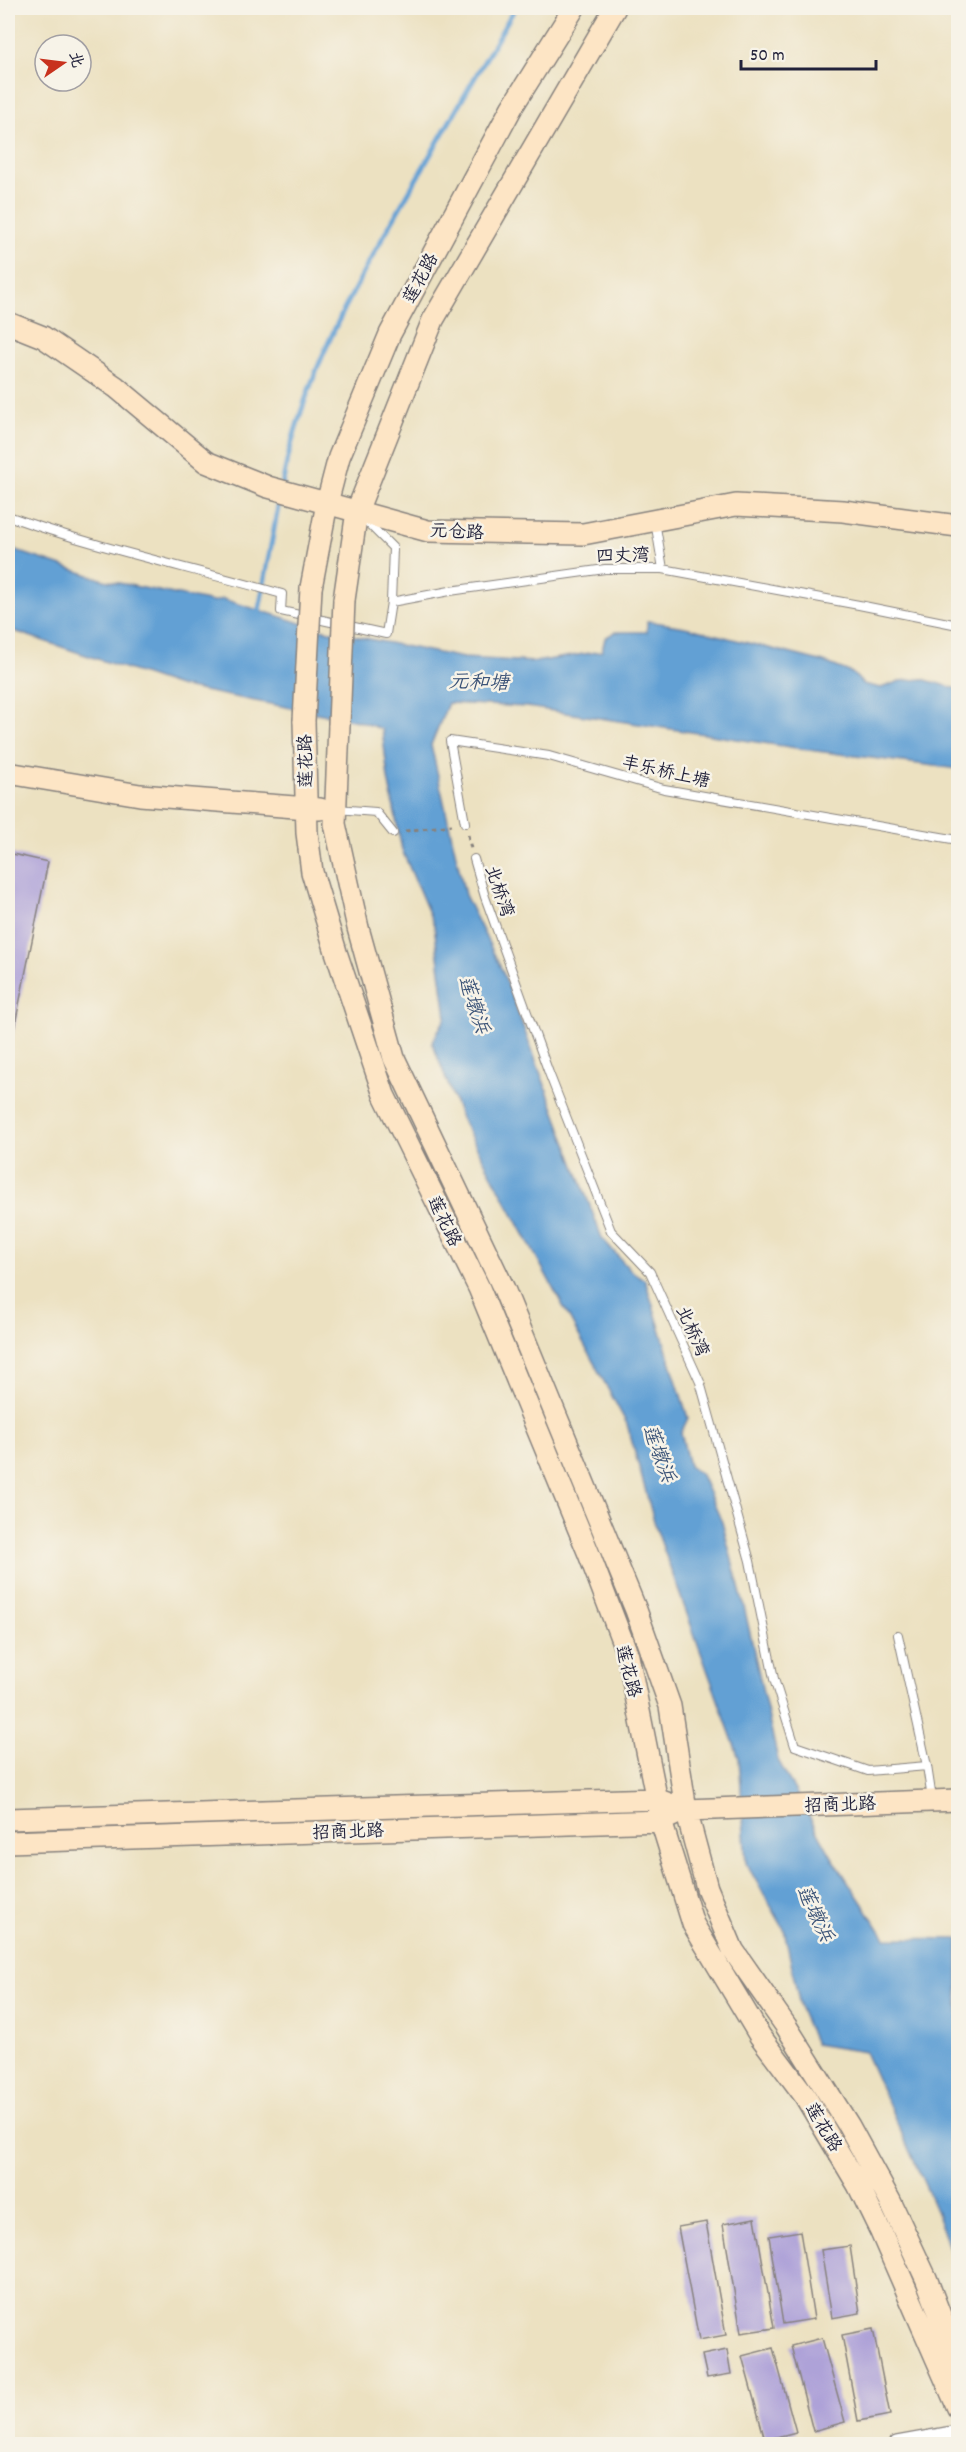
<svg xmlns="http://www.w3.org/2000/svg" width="966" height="2452" font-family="Dekko,'LXGW WenKai TC',sans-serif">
<rect width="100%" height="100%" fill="#f7f3e8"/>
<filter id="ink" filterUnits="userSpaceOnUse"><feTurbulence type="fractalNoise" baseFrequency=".0167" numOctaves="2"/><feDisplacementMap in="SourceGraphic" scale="12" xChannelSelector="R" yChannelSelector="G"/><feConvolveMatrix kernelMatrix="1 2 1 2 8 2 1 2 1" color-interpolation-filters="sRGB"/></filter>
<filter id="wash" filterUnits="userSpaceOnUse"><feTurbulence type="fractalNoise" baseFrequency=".008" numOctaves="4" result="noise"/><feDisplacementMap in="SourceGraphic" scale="24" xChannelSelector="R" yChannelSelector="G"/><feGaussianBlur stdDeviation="1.35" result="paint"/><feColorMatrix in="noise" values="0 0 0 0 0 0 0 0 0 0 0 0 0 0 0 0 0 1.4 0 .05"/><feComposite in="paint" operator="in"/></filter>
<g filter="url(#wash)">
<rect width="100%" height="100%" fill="#ece1c1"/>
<path fill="#62a0d4" stroke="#426188" stroke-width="1.5" d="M8,548L104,580L213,602L223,599L320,629L463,658L535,662L602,651L605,638L615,632H647V621L685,627L824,662L852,673L863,684L881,688L900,681L922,679L958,689V769L816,751L527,707L448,703L431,745L465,895L502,970L602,1238L630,1270L645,1280L688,1418L681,1433L689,1466L701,1475L722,1522L744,1606L778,1760L832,1857L885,1938L958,1939V2273L934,2205L865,2052L815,2044L801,2011L784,1929L746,1863L739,1758L656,1528L627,1424L461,1118L432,1042L446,1017L434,925L402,850L388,778L382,729L358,721L178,686L8,629Z"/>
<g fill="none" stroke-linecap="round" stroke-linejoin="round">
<path stroke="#62a0d4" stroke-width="5" d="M282,486C301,379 356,283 410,190C445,129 480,68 515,8
M258,616L280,496"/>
</g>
<g id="blocks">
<path fill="#aea2d8" d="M8,853L48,862L9,1054H8Z
M755,2218L774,2328L741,2333L723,2224Z
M706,2222L726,2335L699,2340L678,2227Z
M800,2231L814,2319L783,2324L769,2236Z
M850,2246L860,2313L832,2318L821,2250Z
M873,2329L890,2415L858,2421L842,2335Z
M822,2338L845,2422L813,2431L791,2346Z
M773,2348L796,2432L765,2440L742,2356Z
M727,2350L731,2374L707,2378L702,2355Z"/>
</g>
</g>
<g filter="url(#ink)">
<use href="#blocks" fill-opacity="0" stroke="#87827e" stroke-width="1.5"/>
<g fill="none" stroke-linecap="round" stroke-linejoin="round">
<defs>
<path id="lane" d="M8,516C97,548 191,568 282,594L281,611L386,634L391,602L393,548L366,521
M655,521L663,569
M391,602L450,591L605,569H663L859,605L958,625
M336,809L376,812L393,833
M465,823L450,741L549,756L664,789L958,840
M474,859L485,897L549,1073L611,1231L650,1272L700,1382L750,1561L774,1679L795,1746L868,1771L927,1766
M898,1635L927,1766L932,1799"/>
<path id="street" d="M897,2444L958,2433"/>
<path id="secondary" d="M8,323L43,337L116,387L206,462L268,487L428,531L583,534L736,505L843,511L958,526
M311,588L327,503L339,457L390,334L512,107L574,8
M344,600L357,511L433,320L615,8
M304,721L307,833L312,872L336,952L384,1095L479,1288L589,1554L628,1656L661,1821L693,1924L760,2036L805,2096L858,2185L881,2232L958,2408
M339,725L335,824L358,928L394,1058L504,1289L636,1610L670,1706L686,1810L707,1888L733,1950L786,2026L849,2126L890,2201L926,2278L958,2362
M8,773L140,795L320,809
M8,1819L656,1799L686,1810L958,1800
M8,1842L661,1821L674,1815"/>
</defs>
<use href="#lane" stroke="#87827e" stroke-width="10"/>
<use href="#street" stroke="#87827e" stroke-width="18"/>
<use href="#secondary" stroke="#87827e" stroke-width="24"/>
<path stroke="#87827e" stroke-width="3" stroke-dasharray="4.5 4.5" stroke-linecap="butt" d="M405,831L452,825
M468,835L471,849"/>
<use href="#lane" stroke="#fff" stroke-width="8"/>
<use href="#street" stroke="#fff" stroke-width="15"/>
<use href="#secondary" stroke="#fde5c5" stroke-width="21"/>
<defs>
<path id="secondary-bridge" d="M304,721L311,588
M339,725L344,600"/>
</defs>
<use href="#secondary-bridge" stroke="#87827e" stroke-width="24" stroke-linecap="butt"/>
<use href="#secondary-bridge" stroke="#fde5c5" stroke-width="21"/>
</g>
</g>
<g text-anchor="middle" stroke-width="5" stroke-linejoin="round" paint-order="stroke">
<g font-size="18" fill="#22223b" stroke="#f7f3e8">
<text transform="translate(420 278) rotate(-62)" y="6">莲花路</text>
<text transform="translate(457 531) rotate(3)" y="6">元仓路</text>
<text transform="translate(623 555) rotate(-1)" y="6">四丈湾</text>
<text transform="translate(305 761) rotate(-91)" y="6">莲花路</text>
<text transform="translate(666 771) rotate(13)" y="6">丰乐桥上塘</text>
<text transform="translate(500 891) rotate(71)" y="6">北桥湾</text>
<text transform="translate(445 1221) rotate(64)" y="6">莲花路</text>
<text transform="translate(693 1331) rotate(65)" y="6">北桥湾</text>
<text transform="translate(629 1671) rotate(75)" y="6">莲花路</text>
<text transform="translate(840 1804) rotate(-2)" y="6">招商北路</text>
<text transform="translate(348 1831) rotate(-2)" y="6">招商北路</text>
<text transform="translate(824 2127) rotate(59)" y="6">莲花路</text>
</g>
<g font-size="20" font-style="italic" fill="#3c5478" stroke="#f7f3e8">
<text transform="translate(479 681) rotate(2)" y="7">元和塘</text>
<text transform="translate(475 1004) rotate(72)" y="7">莲墩浜</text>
<text transform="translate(660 1453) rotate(70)" y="7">莲墩浜</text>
<text transform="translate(816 1913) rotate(65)" y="7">莲墩浜</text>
</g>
</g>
<rect width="966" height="2452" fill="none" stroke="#f7f3e8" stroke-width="30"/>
<g transform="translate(63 63) rotate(76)"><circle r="28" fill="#f7f3e8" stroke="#a29fa3" stroke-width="1.5"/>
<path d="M0-4.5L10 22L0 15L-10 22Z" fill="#c8321e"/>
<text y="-9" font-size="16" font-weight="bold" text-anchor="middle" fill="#22223b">北</text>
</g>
<path d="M741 60v9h135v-9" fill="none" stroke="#22223b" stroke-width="3"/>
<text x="750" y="60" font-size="18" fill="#22223b" stroke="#f7f3e8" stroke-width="4.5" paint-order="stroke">50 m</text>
</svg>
